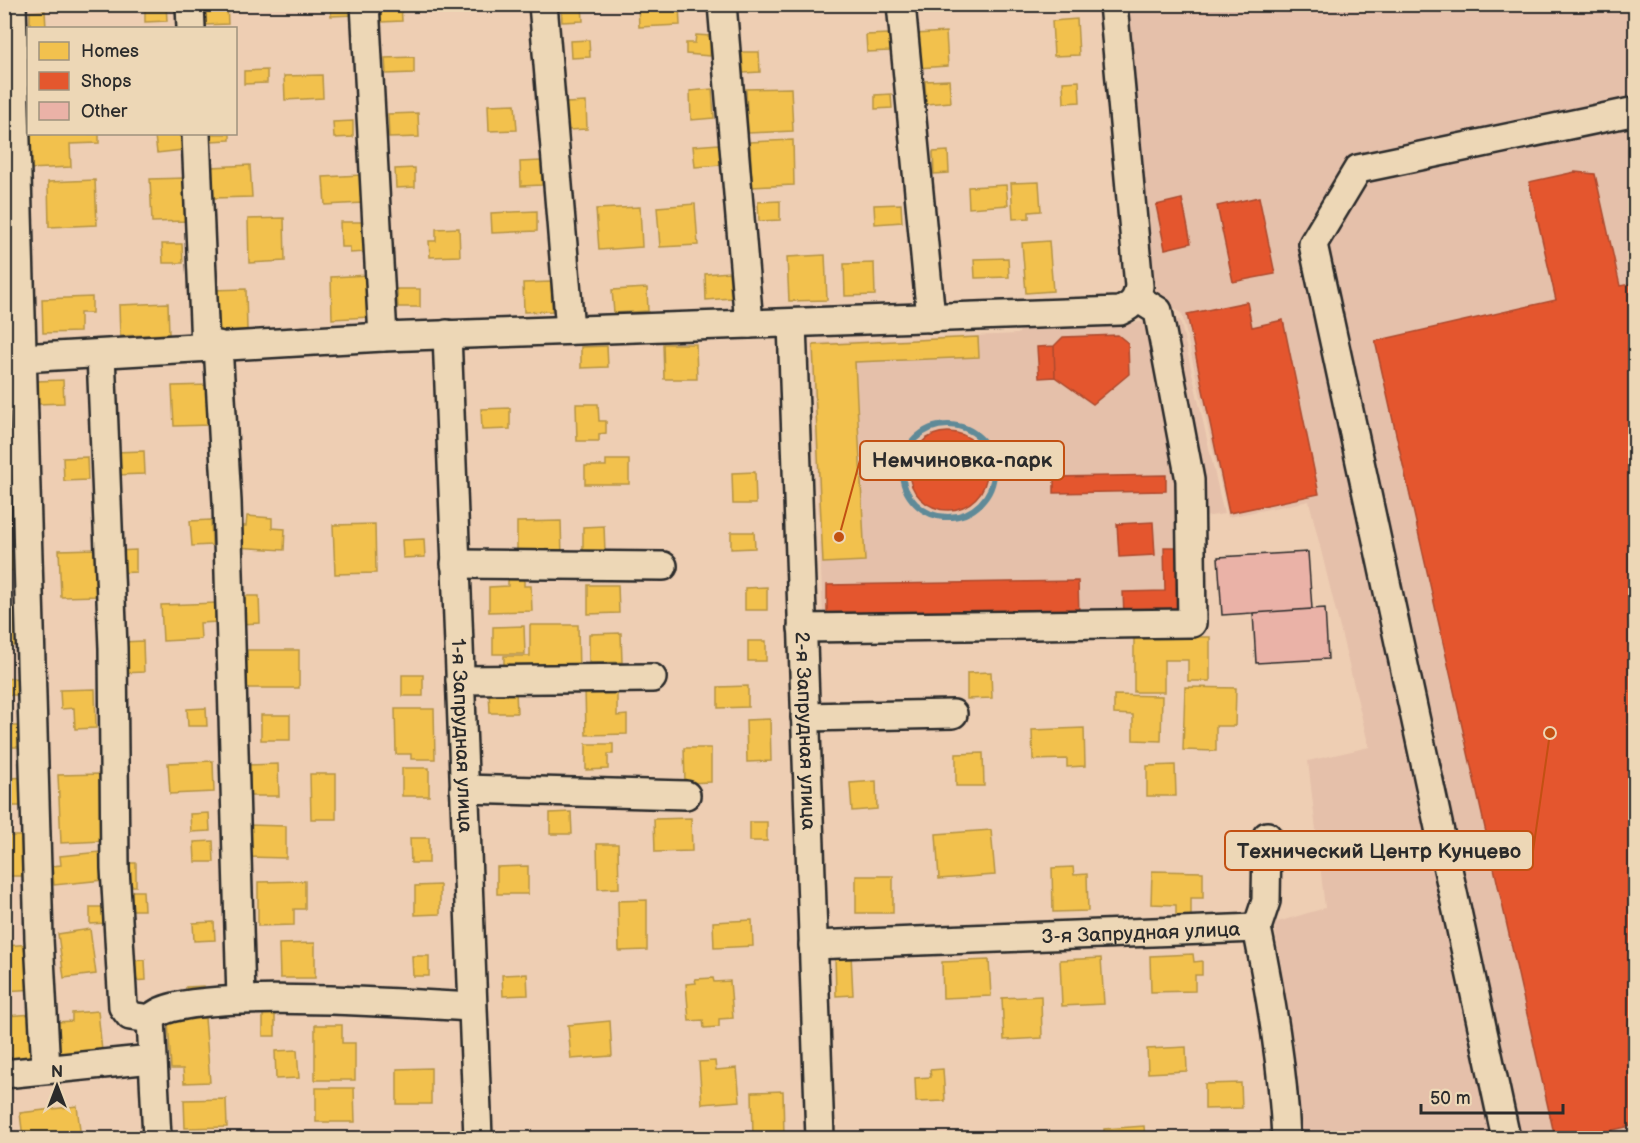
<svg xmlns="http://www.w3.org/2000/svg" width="1640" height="1143" font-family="'Balsamiq Sans',sans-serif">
<rect width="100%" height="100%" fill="#eeceb3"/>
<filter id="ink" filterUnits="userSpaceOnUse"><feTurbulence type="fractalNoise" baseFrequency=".0167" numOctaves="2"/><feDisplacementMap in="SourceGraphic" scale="12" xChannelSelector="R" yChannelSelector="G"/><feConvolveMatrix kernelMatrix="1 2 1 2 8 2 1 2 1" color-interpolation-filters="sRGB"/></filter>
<g filter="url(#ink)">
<path fill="#e5c0aa" d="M1126,5H1635V1138H1303L1293,1040L1274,923L1325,908L1308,761L1369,747L1309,501L1228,517L1182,314L1153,293Z
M1180,320L1224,514L1197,518L1200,632L824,637L811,343L1018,334L1021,329Z"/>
<path fill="#f2c14e" stroke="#b69444" stroke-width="1.5" d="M166,4L167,21L145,22V5Z
M227,4L228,24L204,25L203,5Z
M330,4H353L354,15L331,16Z
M380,4H401L402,21L381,22Z
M497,4H519L520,10L497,11Z
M561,4H582L583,21L562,22Z
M638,4H679L680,25L639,27Z
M920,4H947V8L920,10Z
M45,11L46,28H30V12Z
M1077,19L1079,55L1054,56L1052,21Z
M946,32L948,66L917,68L915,34Z
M889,34L890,51L867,52L866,35Z
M696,35L711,36L710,56L686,54V43H695Z
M589,40L590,57L571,58L570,41Z
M742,52H759L760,72L743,73Z
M414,57V73L386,74L385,58Z
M267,70V83L244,84V71Z
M322,75L323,98L285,100L284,76Z
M949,80L951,102L926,104L925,81Z
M1079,81L1080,102L1064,103L1063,82Z
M791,88L793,131L748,133L746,89Z
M712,89L714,118L691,120L690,91Z
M891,94L892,108L875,109V95Z
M586,102L587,129L568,130L566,103Z
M515,104L517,130L489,131L488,105Z
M418,113L419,137L389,138L388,114Z
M353,121V137L334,138L333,122Z
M28,134H99V143L70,144L71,167L28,169Z
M181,134L183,150L157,153L155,136Z
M209,134H230V140L210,141Z
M793,140L794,185L752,187L750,142Z
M719,144L721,165L695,167L693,146Z
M948,151L949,173L934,174L933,152Z
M541,161L542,185L521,186L520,162Z
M250,165L252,197L213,198L212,167Z
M415,168V187L396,188L395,169Z
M361,175L363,203L325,205L323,177Z
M185,178L187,221L152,222L150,179Z
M95,180L97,225L49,227L48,182Z
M1039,182L1041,211L1029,212V218L1013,219L1011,183Z
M1006,185L1008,205L969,208L968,187Z
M780,201V220L759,221L758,202Z
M695,204L698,245L660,247L657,207Z
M901,204L902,222L875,224L874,205Z
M640,207L642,247L599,250L596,209Z
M537,211V231L492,233L491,213Z
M284,218L285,261L249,263L248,219Z
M340,222H366L367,252L350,253V247H341Z
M459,228L460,256L430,257L429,241H436V229Z
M1049,241L1053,291L1026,293L1022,243Z
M162,244H182L183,263H163Z
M825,255L827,300L789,301L787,257Z
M1008,258L1009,277L975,278L974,259Z
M874,263L875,295L845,296L844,264Z
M729,272L731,298L706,300L705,274Z
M369,275L370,317L332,319L331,277Z
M551,282L552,311L524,312L523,283Z
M647,288L648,311L614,313L612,290Z
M246,289L247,330L214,331L212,290Z
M397,289H420V307H398Z
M92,297V313H80V332L43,333L42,299Z
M168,303L169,334L120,336L119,305Z
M978,337L979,357L855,362L865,561L823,563L813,345Z
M663,344H696L697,379H664Z
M607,346L608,367L581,368V347Z
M13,374L14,410L4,411V375Z
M63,380L64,403L38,404L37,381Z
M209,385L210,425L174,426L172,386Z
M576,404H598L599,421H606V433L599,434V441H577Z
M510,408V429L482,430L481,409Z
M144,451L145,474L115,475L114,452Z
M87,457L88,480L64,481L63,458Z
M606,460H629V484H585V466H606Z
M755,472L756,504H733L732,473Z
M247,516L272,518V528L285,529L284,550L236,547L237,526H246Z
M211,520L212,545L192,546L190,521Z
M561,521L562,557L517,558V522Z
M375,524L376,573L335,574L333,525Z
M604,526L605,552L583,553V527Z
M731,532H754L755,548L731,549Z
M424,539L425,557L403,558L402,540Z
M96,549L98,596L61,597L59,550Z
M136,550V572L117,573L116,551Z
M4,551H18L19,570L4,571Z
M508,575H524V586H531L532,611L489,612V587L508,586Z
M588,585H618L619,613L588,614Z
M767,587V610H745V588Z
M239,596H259L260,623L240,624Z
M217,603L218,622L200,623L201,639L163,641L161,605Z
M22,607L23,646H4V608Z
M530,625H578L579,675L504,667V656H530Z
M524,626L525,654H493V627Z
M621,633L622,662L589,663V634Z
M1134,637H1210V681H1188V660H1164V692H1134Z
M143,641L144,672L122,673L121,642Z
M748,641H766V661H748Z
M247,650H299V688H247Z
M991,672L992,698L967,699V673Z
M402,675H423V696H402Z
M17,678L18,695H4V679Z
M748,686V707L718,708V687Z
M1185,687L1236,688L1235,726H1216V751L1183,750Z
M585,688H617V716L627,715V734L586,735Z
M95,689L96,728L75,729L74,708L61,709L60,690Z
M489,691H516L517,713H490Z
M1114,695L1162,696L1161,741L1133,740V715L1114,714Z
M206,708L207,726H188L187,709Z
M395,709H434L435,759H411V754H396Z
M261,715H290V740H261Z
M770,719L771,761L747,762L746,720Z
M4,726H23V747H5Z
M1084,728L1085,766L1067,767V759L1033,760L1032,730Z
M586,744H613V754H608V769L586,770Z
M684,748H711V782L685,783Z
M983,753L984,786H956V754Z
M213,761L214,792L170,794L168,763Z
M278,764L279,796H246V765Z
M1175,765L1176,796H1147V766Z
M402,768H429V796H402Z
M101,774L103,841L61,843L58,775Z
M310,774H336V819H311Z
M28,777L29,806H10V778Z
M876,781L877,809L852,811L850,783Z
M571,812L572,834H550V813Z
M209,813L210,831L191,832L190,814Z
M691,818L692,851L655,852L654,819Z
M750,822H767V841H750Z
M248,825L286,826V858L247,857Z
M991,830L995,875L939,879L936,834Z
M4,836H24L25,876H4Z
M410,838H429V863H411Z
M213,841L214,862H195L194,842Z
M597,844H618L619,888L598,889Z
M100,852L103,880L54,885L52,866L61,865L60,856Z
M120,863H136V886H120Z
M528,866V894H497V867Z
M1073,867L1074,875L1087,874L1088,911L1053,912L1052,868Z
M1152,871L1203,872V898H1191V916H1176V905L1151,904Z
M856,876H893V913H856Z
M305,881V909H294V925L258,926V882Z
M440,885V914L415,915V886Z
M125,891H143L144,910H126Z
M647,900V950L619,951L618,901Z
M90,907H107V923L90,924Z
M752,920L753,946L714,948L713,922Z
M214,922L215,940L194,941L193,923Z
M90,929L96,974L64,978L58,934Z
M315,943V978H280L279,944Z
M33,944L36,989L4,991V946Z
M851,954L853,995L836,996L835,955Z
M1193,954L1194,962L1202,961V975H1195V991L1151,992L1150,956Z
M412,956H429V976H413Z
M1101,958L1104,1004L1062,1006L1060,960Z
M145,960L146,980L131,981L129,961Z
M989,960L991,996L943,998L942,962Z
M527,974L528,995L503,996L502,975Z
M713,978L714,982L730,981L733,1018L719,1019V1027L704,1028L703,1020L689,1021L686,984L696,983L695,979Z
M204,986V997H187L186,987Z
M1041,996L1042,1038L1004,1040L1002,998Z
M98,1011L102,1051L59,1055L56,1022L72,1021V1013Z
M275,1013V1036H263V1014Z
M34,1014L37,1060L8,1062L5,1016Z
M205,1018L210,1082L184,1083L183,1069H171L168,1020Z
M610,1021L612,1056L571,1059L568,1025Z
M315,1025H342V1043H355V1080H315Z
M1186,1047L1187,1071L1148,1073L1147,1049Z
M297,1050L299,1078L276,1079L275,1051Z
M715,1061L716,1070L737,1068L740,1101L702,1104L699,1062Z
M431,1068V1104H397V1069Z
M943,1069L945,1101L916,1102L915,1078L931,1077L930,1070Z
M1241,1083L1242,1108L1205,1109V1084Z
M316,1088H354L355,1122H316Z
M783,1091L784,1137L753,1138L752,1092Z
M226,1099L227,1127L185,1128L184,1100Z
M77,1106L81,1138H23L20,1113Z
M1144,1126L1145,1138H1080L1104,1137V1129Z
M428,1136V1138H404V1137Z"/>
<path fill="#e4572e" stroke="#ac4a2d" stroke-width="1.5" d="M1575,172L1595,174L1620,286L1636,283V1125L1576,1138H1555L1375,341L1556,300L1529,182Z
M1259,197L1275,274L1233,282L1217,206Z
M1182,199L1191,243L1165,249L1156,205Z
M1636,232V252H1633L1629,233Z
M1247,302L1252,327L1283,320L1319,494L1229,513L1187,314Z
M1118,335L1128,343L1129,374L1093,404L1055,377L1054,346L1063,337Z
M1054,346L1055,377L1039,378L1037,347Z
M909 471a39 39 0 1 1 78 0a39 39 0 1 1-78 0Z
M1166,475V491L1054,493V477Z
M1153,522L1155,555L1119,557L1117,524Z
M1164,547H1182L1184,615L1124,616L1123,592L1165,591Z
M1078,581L1079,615L827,619V585Z"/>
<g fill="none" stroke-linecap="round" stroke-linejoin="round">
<path stroke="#5e8a98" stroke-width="6" d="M902 471a46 46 0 1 1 92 0a46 46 0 1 1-92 0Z"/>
</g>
<path fill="#eab2a7" stroke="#2b2b2b" stroke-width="1.5" d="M1308,552L1312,609L1222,615L1218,557Z
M1325,608L1328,659L1256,663L1253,613Z"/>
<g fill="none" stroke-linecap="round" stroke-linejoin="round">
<defs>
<g id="minor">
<path d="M12,4L39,939L46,1069"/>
<path d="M190,4L191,28"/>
<path d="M365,4L383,337"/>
<path d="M543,4L570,330"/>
<path d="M722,4L749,324"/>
<path d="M901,4L931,318"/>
<path d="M196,134L205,346"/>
<path id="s1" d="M792,323L820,1138"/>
<path id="s2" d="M447,334L478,1138"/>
<path d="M218,345L227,502L241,999"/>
<path d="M101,354L113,648L115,868L123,1007L130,1016L151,1019"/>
<path d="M4,359L383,337L1120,311C1133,305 1137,300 1139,286L1113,4"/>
<path d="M455,564L663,566"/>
<path d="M802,628L1192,623L1190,480L1158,311L1137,298"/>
<path d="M460,680L652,678"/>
<path d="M805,717L953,714"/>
<path d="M464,789L686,795"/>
<path d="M1257,928C1271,998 1283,1067 1286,1138"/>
<path d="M1257,928L1266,901L1267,836"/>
<path id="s3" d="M813,945L1257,928"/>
<path d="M151,1019C171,985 425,1005 472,1007"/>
<path d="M151,1019L157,1138"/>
<path d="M4,1074L152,1059"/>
<path d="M1506,1138L1313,244L1358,169L1636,111"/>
</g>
</defs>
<use href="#minor" stroke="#2b2b2b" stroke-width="32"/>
<use href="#minor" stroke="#edd7b6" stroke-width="27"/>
</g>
</g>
<g text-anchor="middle" stroke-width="6" stroke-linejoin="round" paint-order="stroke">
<g font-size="20" fill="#2b2b2b" stroke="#edd7b6">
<text dy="7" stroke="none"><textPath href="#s1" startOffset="408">2-я Запрудная улица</textPath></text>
<text dy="7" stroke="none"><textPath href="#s2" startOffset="402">1-я Запрудная улица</textPath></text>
<text dy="7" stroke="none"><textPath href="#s3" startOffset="328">3-я Запрудная улица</textPath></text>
</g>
</g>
<path fill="none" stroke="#c25012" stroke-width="2" d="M839 537L860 460M1550 733L1533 851"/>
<g fill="#c25012" stroke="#edd7b6" stroke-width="2">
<circle cx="839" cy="537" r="6"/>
<circle cx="1550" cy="733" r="6"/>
</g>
<g fill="#edd7b6" stroke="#c25012" stroke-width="2">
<rect x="860" y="441" width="204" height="39" rx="6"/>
<rect x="1225" y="831" width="308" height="39" rx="6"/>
</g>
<g font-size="21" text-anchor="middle" font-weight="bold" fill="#2b2b2b">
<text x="962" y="467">Немчиновка-парк</text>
<text x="1379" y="858">Технический Центр Кунцево</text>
</g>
<rect width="1640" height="1143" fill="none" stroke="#edd7b6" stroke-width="24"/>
<rect x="12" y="12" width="1616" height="1119" fill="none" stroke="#2b2b2b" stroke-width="2" filter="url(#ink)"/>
<rect x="27" y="27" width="210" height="108" fill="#edd7b6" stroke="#9f927e" stroke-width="1.5"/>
<rect x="39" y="42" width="30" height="18" fill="#f2c14e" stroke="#9f927e" stroke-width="1.5"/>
<text x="81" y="57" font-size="18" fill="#2b2b2b">Homes</text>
<rect x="39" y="72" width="30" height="18" fill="#e4572e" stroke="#9f927e" stroke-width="1.5"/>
<text x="81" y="87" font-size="18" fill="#2b2b2b">Shops</text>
<rect x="39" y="102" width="30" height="18" fill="#eab2a7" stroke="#9f927e" stroke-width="1.5"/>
<text x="81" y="117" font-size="18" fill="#2b2b2b">Other</text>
<g transform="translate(57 1086)" stroke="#edd7b6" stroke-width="4.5" paint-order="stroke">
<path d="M0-4.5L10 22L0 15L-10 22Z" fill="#2b2b2b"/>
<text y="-9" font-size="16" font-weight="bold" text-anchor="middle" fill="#2b2b2b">N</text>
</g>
<path d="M1421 1104v9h142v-9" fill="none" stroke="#2b2b2b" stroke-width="3"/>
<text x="1430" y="1104" font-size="18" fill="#2b2b2b" stroke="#edd7b6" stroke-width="4.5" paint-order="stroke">50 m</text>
</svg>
